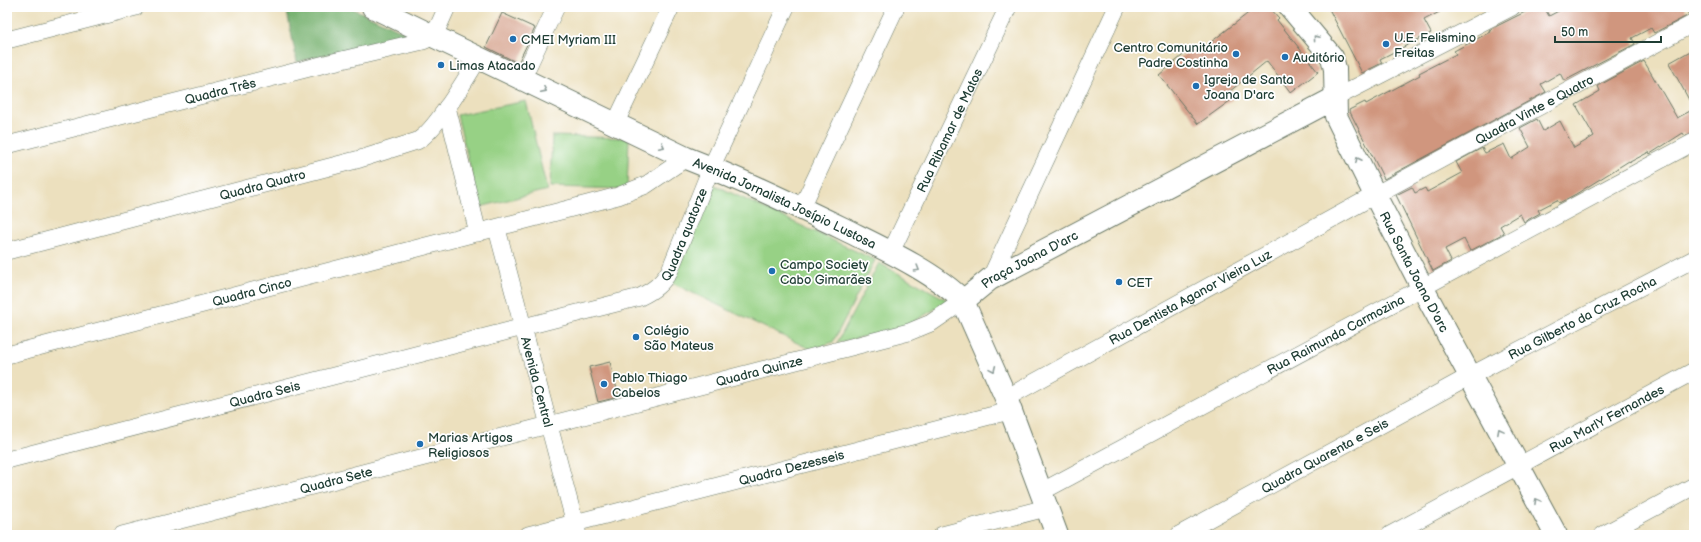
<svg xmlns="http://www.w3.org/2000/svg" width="1701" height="542" font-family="'Balsamiq Sans',sans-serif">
<rect width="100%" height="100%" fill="#fff"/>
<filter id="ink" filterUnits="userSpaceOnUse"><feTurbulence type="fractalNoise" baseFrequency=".025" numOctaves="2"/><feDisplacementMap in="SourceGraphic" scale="8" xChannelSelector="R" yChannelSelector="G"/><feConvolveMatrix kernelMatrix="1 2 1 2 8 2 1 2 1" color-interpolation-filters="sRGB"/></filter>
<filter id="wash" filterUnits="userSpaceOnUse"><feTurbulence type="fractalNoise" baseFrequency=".012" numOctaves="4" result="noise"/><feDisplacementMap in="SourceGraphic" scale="16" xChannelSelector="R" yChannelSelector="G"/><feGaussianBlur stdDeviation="0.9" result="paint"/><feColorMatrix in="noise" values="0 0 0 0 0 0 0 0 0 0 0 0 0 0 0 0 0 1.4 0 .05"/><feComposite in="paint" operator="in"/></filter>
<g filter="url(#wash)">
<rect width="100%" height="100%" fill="#ece0be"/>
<path fill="#97d185" stroke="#5b875c" d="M526,101L547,190L480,207L457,115Z
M552,136L629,138L627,189L550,187Z
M710,183L875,260L833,342L812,350L670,282Z
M879,263L949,301L904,327L837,343Z"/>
<path fill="#79b372" stroke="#4c7853" d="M286,7H349L409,34L297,62Z"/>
<g id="blocks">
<path fill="#d0967e" d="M1256,7H1269L1279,18L1277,20L1318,72L1291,93L1267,61L1229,92L1234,98L1198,124L1159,75L1193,47L1197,53Z
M1328,7H1449L1424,20L1431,33L1380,59L1382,63L1362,73Z
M1535,7H1544L1549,16L1566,7H1684L1689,15L1654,33L1651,28L1632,38L1635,44L1564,81L1560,73L1541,84L1546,92L1384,179L1349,110L1365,102L1366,104L1420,75L1419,73L1456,54L1454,51L1490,32L1489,30Z
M502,13L535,28L518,63L486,47Z
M1694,49V131L1685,136L1683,133L1650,154L1649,152L1630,162L1629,161L1576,194L1559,203L1557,200L1538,210L1540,213L1524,222L1520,214L1500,226L1504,233L1470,251L1464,239L1445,249L1451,261L1433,271L1396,195L1412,187L1415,193L1425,188L1427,192L1462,173L1456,162L1482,148L1485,153L1504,144L1511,159L1530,147L1520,128L1537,119L1543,131L1560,121L1574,148L1594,136L1576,105L1600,91L1598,86L1644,61L1677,118L1694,109L1669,63Z
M610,362L619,397L598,402L589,367Z"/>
</g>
</g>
<g filter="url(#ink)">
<use href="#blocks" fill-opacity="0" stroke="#677664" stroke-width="1"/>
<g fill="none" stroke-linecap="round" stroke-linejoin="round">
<defs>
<g id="street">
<path d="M7,40L136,7"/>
<path d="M522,79L556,7"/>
<path d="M1335,98L1512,7"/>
<path d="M447,107L478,233"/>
<path d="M615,124L671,7"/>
<path id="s1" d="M7,145L329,63L423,41L434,36L447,7"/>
<path d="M801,209L896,7"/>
<path id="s2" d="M497,229L578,535"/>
<path id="s3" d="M7,251L360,159L417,141C435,132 467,77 478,59"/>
<path id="s4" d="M891,252L1008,7"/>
<path d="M990,279L1117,7"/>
<path id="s5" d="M7,355L618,196L646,185L686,158"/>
<path id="s6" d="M1006,398L1375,195L1694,23"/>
<path id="s7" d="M7,460L640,297C654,290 662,284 670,270L711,168L786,7"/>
<path id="s8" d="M1041,492L1694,142"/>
<path id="s9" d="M122,535L909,332L931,323L963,301"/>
<path id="s10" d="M528,535L1009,411"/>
<path d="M942,535L1046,508"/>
<path id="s11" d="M1179,535L1470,376L1694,259"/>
<path id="s12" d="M1390,535L1694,371"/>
<path d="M1603,535L1694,486"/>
</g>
<g id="secondary">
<path id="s13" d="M373,7L686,158C740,179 792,204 844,229C880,247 935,272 963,301L1006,398L1057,535"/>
<path id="s14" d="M1290,7L1332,57L1335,69L1336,116L1375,195L1422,287L1556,535"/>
<path id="s15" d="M963,301L990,279L1335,98"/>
</g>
</defs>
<use href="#street" stroke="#677664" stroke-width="18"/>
<use href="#secondary" stroke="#677664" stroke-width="24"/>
<use href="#street" stroke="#fff" stroke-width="17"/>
<use href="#secondary" stroke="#fff" stroke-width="22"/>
</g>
<defs><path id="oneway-chevron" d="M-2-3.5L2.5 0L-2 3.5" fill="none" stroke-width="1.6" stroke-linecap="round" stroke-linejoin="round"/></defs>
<g stroke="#8f9e9a">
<use href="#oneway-chevron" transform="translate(1316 38) rotate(-130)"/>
<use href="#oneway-chevron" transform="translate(544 90) rotate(26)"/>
<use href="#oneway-chevron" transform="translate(662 146) rotate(27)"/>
<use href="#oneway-chevron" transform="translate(1358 160) rotate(-116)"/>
<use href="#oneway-chevron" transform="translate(917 269) rotate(31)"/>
<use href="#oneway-chevron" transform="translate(993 369) rotate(66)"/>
<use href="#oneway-chevron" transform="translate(1500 431) rotate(-118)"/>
<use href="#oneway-chevron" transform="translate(1537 501) rotate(-119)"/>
</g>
</g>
<g fill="#1f6fb2" stroke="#fff" stroke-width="1.5">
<circle cx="513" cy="39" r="4"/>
<circle cx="1386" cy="44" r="4"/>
<circle cx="1236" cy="54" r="4"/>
<circle cx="1285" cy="57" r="4"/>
<circle cx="441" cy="65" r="4"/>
<circle cx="1196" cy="86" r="4"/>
<circle cx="772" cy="271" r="4"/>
<circle cx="1119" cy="282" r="4"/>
<circle cx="636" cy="337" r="4"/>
<circle cx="604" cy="384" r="4"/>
<circle cx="420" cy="444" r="4"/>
</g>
<g text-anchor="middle" stroke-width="3.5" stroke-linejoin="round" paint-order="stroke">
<g font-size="13" fill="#1f3d34" stroke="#fff" text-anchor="start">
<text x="1394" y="42">U.E. Felismino<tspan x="1394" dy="15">Freitas</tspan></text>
<text x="521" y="44">CMEI Myriam III</text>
<text x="1228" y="52" text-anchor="end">Centro Comunitário<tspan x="1228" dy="15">Padre Costinha</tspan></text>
<text x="1293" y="62">Auditório</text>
<text x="449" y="70">Limas Atacado</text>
<text x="1204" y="84">Igreja de Santa<tspan x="1204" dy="15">Joana D'arc</tspan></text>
<text x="780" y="269">Campo Society<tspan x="780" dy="15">Cabo Gimarães</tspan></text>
<text x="1127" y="287">CET</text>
<text x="644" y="335">Colégio<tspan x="644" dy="15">São Mateus</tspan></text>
<text x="612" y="382">Pablo Thiago<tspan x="612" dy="15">Cabelos</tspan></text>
<text x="428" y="442">Marias Artigos<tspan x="428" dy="15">Religiosos</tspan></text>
</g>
<g font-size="13" fill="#1f3d34" stroke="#fff">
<text dy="5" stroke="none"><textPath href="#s1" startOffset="220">Quadra Três</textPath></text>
<text dy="5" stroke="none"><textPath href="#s6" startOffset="602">Quadra Vinte e Quatro</textPath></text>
<text dy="5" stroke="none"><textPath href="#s4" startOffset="135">Rua Ribamar de Matos</textPath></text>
<text dy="5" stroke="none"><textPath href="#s3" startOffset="264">Quadra Quatro</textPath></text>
<text dy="5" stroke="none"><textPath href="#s13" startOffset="456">Avenida Jornalista Josípio Lustosa</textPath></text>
<text dy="5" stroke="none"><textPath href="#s7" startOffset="733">Quadra quatorze</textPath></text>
<text dy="5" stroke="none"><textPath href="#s15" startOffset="79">Praça Joana D'arc</textPath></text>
<text dy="5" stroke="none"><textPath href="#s14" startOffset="299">Rua Santa Joana D'arc</textPath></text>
<text dy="5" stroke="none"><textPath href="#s5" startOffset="253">Quadra Cinco</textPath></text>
<text dy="5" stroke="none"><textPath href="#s6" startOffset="210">Rua Dentista Aganor Vieira Luz</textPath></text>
<text dy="5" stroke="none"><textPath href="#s11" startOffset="458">Rua Gilberto da Cruz Rocha</textPath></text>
<text dy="5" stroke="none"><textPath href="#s8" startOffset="334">Rua Raimunda Carmozina</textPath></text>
<text dy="5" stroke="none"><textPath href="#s9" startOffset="658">Quadra Quinze</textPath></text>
<text dy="5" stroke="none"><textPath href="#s2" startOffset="158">Avenida Central</textPath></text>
<text dy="5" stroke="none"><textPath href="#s7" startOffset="266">Quadra Seis</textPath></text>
<text dy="5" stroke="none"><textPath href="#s12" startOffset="246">Rua MarlY Fernandes</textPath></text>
<text dy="5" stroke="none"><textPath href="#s11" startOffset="166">Quadra Quarenta e Seis</textPath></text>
<text dy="5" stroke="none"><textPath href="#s10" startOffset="272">Quadra Dezesseis</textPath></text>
<text dy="5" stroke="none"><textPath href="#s9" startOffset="221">Quadra Sete</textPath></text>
</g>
</g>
<rect width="1701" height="542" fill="none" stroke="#fff" stroke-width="24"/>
<path d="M1555 36v6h106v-6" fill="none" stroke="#1f3d34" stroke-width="2"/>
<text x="1561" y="36" font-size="12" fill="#1f3d34" stroke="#ffffff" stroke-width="3" paint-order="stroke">50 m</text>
</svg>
